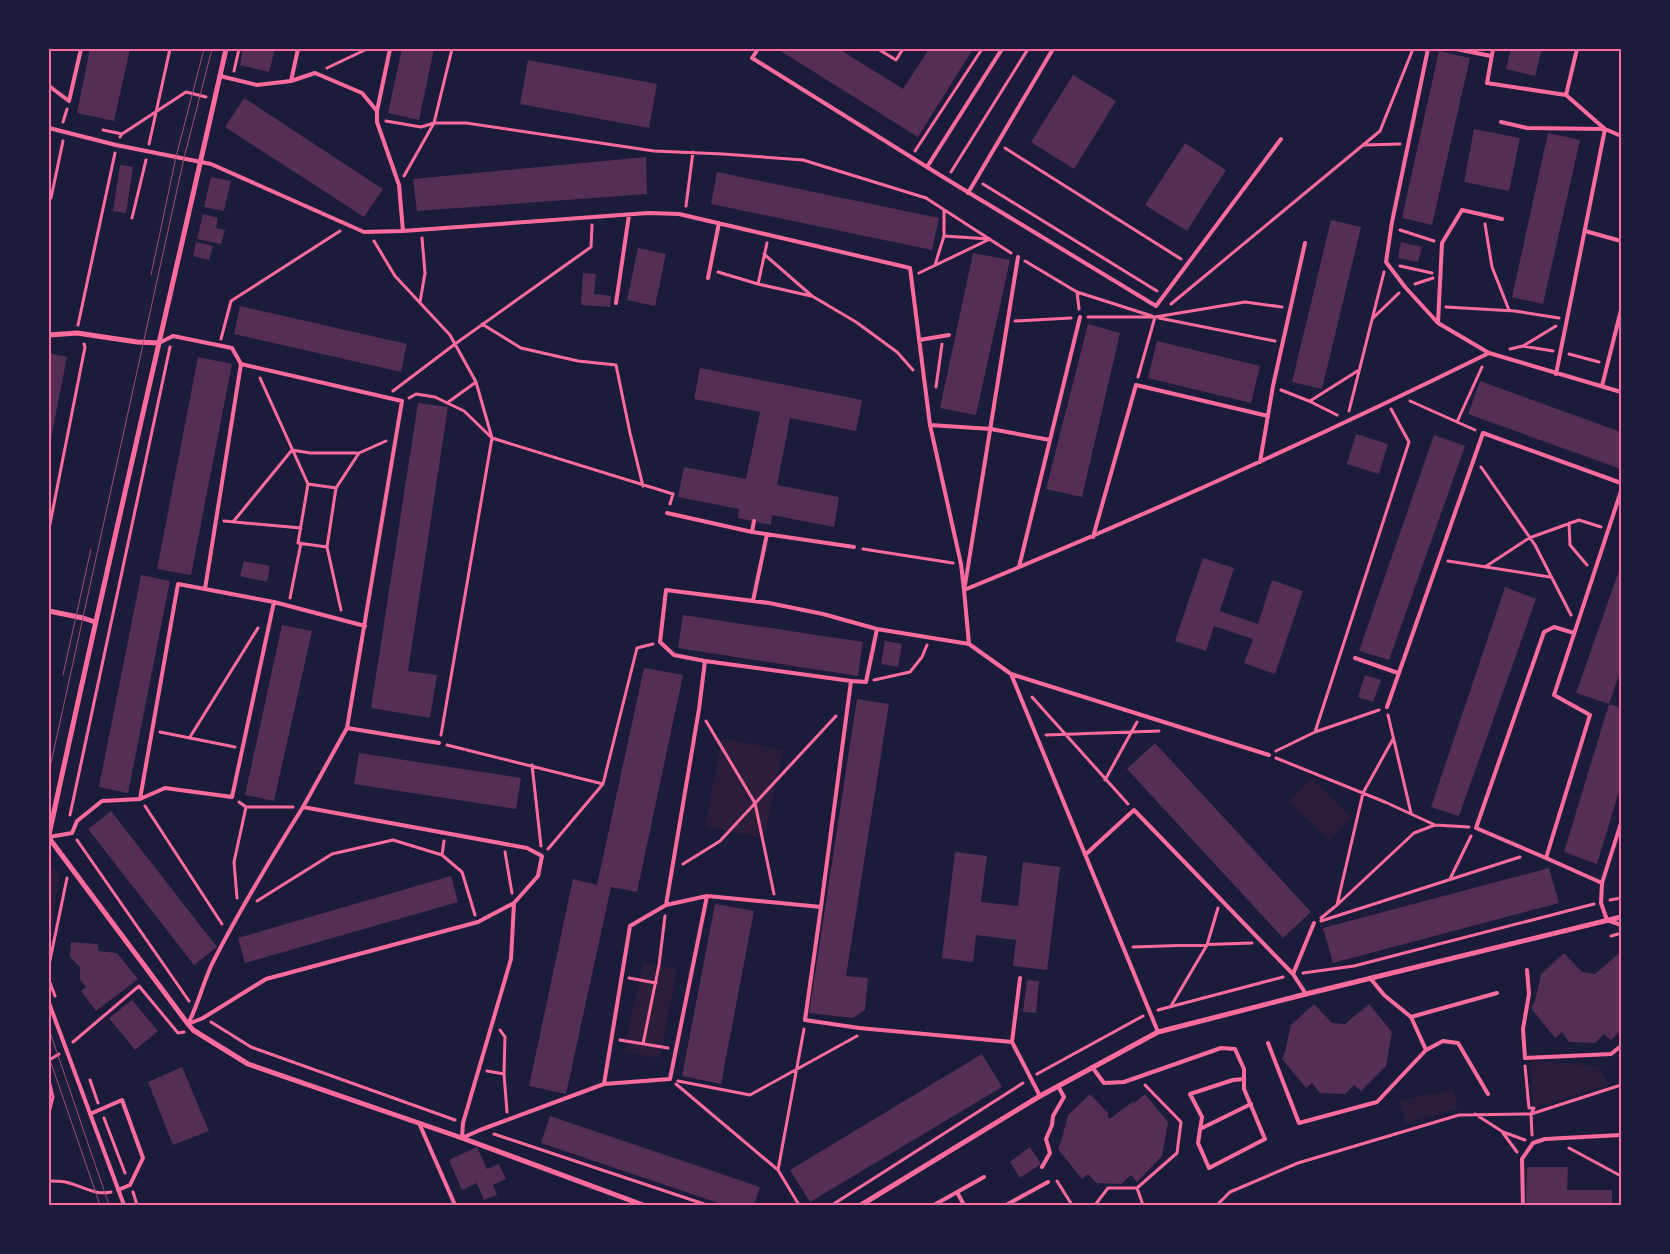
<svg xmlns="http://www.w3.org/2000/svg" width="1670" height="1254" font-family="'Work Sans',sans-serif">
<rect width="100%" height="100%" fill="#1b1b3a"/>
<path fill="#2a1e3b" d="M722,738L783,750L764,838L705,827Z
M1311,778L1352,818L1330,841L1288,802Z
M52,865L60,875L51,932L49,931V875Z
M643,962L677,969L660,1058L624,1052Z
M1529,1061L1599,1066L1609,1085L1534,1108Z
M1453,1089L1458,1109L1405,1123L1400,1101Z"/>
<path fill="#542f53" d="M90,49H130L114,121L77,113Z
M243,49H275L269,72L240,65Z
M402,49H434L419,120L388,113Z
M779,49H839L903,89L929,49H973L918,137L779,50Z
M1511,49H1542L1535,76L1506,69Z
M1439,51L1470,58L1432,225L1402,218Z
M528,60L657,84L649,128L520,104Z
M1073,75L1116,101L1074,169L1031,142Z
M244,98L383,189L364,217L225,127Z
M1474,129L1520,138L1509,191L1464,182Z
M1548,133L1580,140L1543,304L1512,297Z
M1185,143L1226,170L1187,231L1145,205Z
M646,157L647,194L417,211L413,179Z
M120,165L133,167L126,213L113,211Z
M717,172L939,218L932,250L711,204Z
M211,177L231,181L224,211L204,207Z
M203,214L218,218L216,228L225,230L221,244L197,239Z
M1331,220L1361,227L1322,389L1292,382Z
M196,242L213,246L209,260L193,256Z
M1401,242L1422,247L1418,262L1398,258Z
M638,248L666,254L655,306L627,300Z
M973,253L1010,260L976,415L940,408Z
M583,273L596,274L594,294L611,296L610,307L581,305Z
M240,306L407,344L401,372L234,334Z
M1088,324L1120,333L1082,497L1046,489Z
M1157,341L1260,366L1251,403L1148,378Z
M49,353L67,357L50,443H49Z
M198,357L232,364L191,575L157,569Z
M700,368L862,400L856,431L790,418L777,485L839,497L834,527L772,515L771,525L738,518L739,509L678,497L684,467L746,479L760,412L694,399Z
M1480,381L1621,432V469L1468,414Z
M418,403L448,407L408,671L437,675L430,718L371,708Z
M1356,434L1388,444L1379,474L1347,464Z
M1434,435L1465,446L1389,660L1359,651Z
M1203,558L1234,568L1220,611L1258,624L1272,580L1303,591L1275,674L1244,663L1253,639L1214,626L1206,651L1175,641Z
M244,561L270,566L267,582L240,576Z
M1621,565V669L1609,704L1621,708V785L1597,864L1564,852L1609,704L1576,693Z
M141,575L170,581L128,793L99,787Z
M1505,587L1536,599L1459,816L1431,807Z
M683,615L863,642L858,676L678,648Z
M282,625L312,631L274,801L245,795Z
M885,641L902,644L898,667L881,664Z
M644,668L683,675L637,892L611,887L566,1094L529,1086L573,879L597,885Z
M1365,675L1381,680L1373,702L1358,697Z
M857,699L889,704L846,976L868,978L865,1010L853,1018L809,1013Z
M1155,743L1311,912L1283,938L1127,769Z
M359,753L521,778L516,809L354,784Z
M111,811L217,947L194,965L88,829Z
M955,852L987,856L981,902L1018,906L1023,862L1060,867L1047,970L1013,966L1016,940L976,935L973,962L942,958Z
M1549,868L1559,903L1333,963L1323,928Z
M451,876L458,902L245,963L238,938Z
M715,904L754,911L721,1084L682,1076Z
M71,942L98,944V951L117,953L138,979L96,1011L81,991L86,987L80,980V967L70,957Z
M1564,953L1582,972L1595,974L1618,954L1621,957V1030L1611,1040L1604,1034L1595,1043L1569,1042L1562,1032L1555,1038L1531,1008L1535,1001L1541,974Z
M1027,980L1039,981L1036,1013L1023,1012Z
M132,1000L158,1031L135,1050L109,1018Z
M1314,1004L1332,1023L1345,1024L1369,1004L1392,1032L1386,1066L1361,1091L1354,1085L1345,1094L1320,1093L1312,1083L1306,1088L1282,1059L1285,1052L1291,1025Z
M982,1054L1002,1087L810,1202L790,1170Z
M182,1067L209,1131L173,1145L148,1082Z
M1090,1094L1108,1113V1118H1111L1135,1100L1132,1105L1145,1094L1168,1122L1162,1156L1137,1182L1131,1175L1121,1184L1096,1183L1088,1174L1082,1179L1058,1149L1061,1142L1068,1115Z
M550,1116L760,1187L754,1205H724L541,1143Z
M477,1147L487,1169L499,1164L506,1179L493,1185L497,1195L484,1200L477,1183L462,1190L449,1160Z
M1030,1147L1041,1164L1020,1178L1010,1162Z
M1527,1167H1568L1567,1190H1612V1205H1526Z"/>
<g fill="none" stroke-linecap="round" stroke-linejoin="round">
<path stroke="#ff6b9d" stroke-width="3" d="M878,49L896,60L903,49
M327,68L367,49
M234,71L239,49
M386,121L421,127L434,123H466L654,151L723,154L803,160L926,198L1011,253
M63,122L67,109
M103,130L122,134
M120,137L122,134L186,92L206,97
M149,144L170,49
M1364,145L1400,144
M1005,148L1181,259
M915,151L982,49
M951,172L1028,49
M404,176L434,123L452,49
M983,184L1157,291
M51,198L63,141
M686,206L693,152
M132,218L146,160
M1485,224L1492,267L1509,310
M1400,230L1434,241
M944,236L990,239
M374,241L395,276L450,335L476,382L492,438L673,494L670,504
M767,243L758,284L811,296
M764,254L812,296L856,322L897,352L913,370
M1025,261L1077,292L1152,316
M935,265L944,236V210
M1400,266L1432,273
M718,272L758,284
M919,273L990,239
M1415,284L1433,278
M1077,292L1079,309
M420,302L425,273L422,238
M1171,304L1380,131L1413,49
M1446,307L1515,311L1559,318
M1088,317H1155L1245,302L1282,307
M1159,318L1275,341
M1373,318L1399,293
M1015,321L1071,318
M482,324L521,348L578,361L616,365L630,433L643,486
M78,325L115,153
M221,339L231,301L340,231
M1523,346L1556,326
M1510,349L1523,346L1553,351
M1569,354L1599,362
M1138,377L1155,317
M260,378L308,484L298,543L327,547
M936,387L942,344
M1281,390L1309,401L1337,415
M393,391L455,344L591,247L592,225
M409,398L416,394L435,397L464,411L492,438L441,735
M1310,401L1359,370
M1410,401L1475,430
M447,403L476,382
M1349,411L1384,272
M1457,422L1482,367
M1481,467L1535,545L1571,615
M308,484L336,488
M224,521L301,528
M233,522L292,450L310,453H359L386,441
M1569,523L1570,545L1587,565
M49,529L85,347L84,344
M863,549L953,563
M1448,561L1550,577
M1485,567L1529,538L1579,520L1601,527
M290,598L301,543
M341,610L327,547L336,488L359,453
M874,680L910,672L922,657L927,645
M1032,697L1128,804
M1388,715L1411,813
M706,721L755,803L774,894
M160,732L235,747
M1315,732L1409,442L1391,409
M1046,735L1159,731
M190,737L258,628
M447,745L603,784
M1276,751L1315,732L1379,710
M1276,758L1385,802L1435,825L1469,827
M532,765L541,846
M1105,780L1137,722
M145,806L222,924
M246,807H293
M70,815L170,347
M77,840L189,1001
M548,849L603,784L637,648L653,644
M505,852L512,893
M442,855L444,841
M683,864L720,841L836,716
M1450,879L1471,836
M237,898L234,862L246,807L239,802
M1610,900L1621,898
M257,901L332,854L393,840L442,855L462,872L475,915
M1337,905L1363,793L1393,739
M1321,918L1337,905L1414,833L1435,825
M1321,921L1520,857
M1611,936L1618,934
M1133,947L1252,943
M49,965L67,878
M1303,973L1354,966L1594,904
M629,978L656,983
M49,980L55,996
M1171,1006L1207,945L1218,908
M1158,1010L1283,977
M211,1022L251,1047L455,1120
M500,1030L505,1037L504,1074L507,1112
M620,1040L668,1048
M73,1042L139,986L178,1033L184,1032
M643,1044L659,965L665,916
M49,1060L59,1054
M1525,1066L1529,1108H1534L1531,1114L1532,1135
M487,1071L504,1074
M1037,1074L1143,1016
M49,1080L53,1097L49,1113
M90,1080L98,1103
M678,1081L750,1095L857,1036
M676,1084L778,1170
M1475,1114L1503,1132L1525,1140
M104,1118L125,1173
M1503,1133L1517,1152
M494,1134L707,1205
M1569,1148L1621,1176
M49,1181C54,1181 60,1181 65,1182C81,1185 94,1196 111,1192
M1057,1181L1072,1205
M133,1192L137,1205
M799,1205L778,1170L804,1029
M832,1205L1023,1083
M1095,1205L1108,1188H1137
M1143,1205L1137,1188L1177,1153L1181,1122L1145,1085
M1217,1205L1230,1192L1298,1163L1459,1115L1531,1114L1621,1085"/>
<path stroke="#ff6b9d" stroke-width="4" d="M758,49L752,58L943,177L1156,306L1281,139
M1428,49L1392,222L1386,262L1405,287L1438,323L1489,353
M1456,49L1491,56
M1493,49L1487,83L1566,95L1605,129L1621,136
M220,76L257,85L291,81L298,49
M291,81L315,73L362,93L377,111L390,49
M49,86L69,101L81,49
M1566,95L1577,49
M377,111V122L399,185L403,231
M1501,122L1527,128L1605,129L1556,374
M49,128L116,145L211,164L364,232L403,231L648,213L679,214L910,268L930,425L961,564L964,590
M927,167L1002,49
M968,193L1053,49
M49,208V207
M1585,231L1621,241
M708,278L719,223
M616,303L629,215
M1438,323L1442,243L1462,210L1502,219
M919,340L949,335
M159,343L173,336L232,348L241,364L402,401L347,728L303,807
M1602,386L1621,310
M930,425L991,429L1050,440
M1260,462L1273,386L1305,243
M667,513L752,532
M754,521L752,532L854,547
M1093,537L1136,385L1268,416
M1019,567L1080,317
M965,585L1018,257
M205,589L274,602
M753,601L767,534
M1355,658L1398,673
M705,661L674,655L660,642L666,590L769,603L823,614L877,629
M1011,674L1269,755
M1387,707L1483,433L1621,483
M347,728L439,743
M140,799L165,788L232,797L274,602L365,626
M303,807L527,848L542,856L538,876L514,903L478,922L266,979L203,1018L188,1024C198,1005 203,983 212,964C240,909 271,858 303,807Z
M1621,823L1602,883L1601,903L1607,920L1621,925
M49,837L72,833L77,821L102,801L140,799L178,584L205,589L241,364
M1085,855L1134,810L1293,974L1306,994
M1546,858L1476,828L1544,632L1554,627L1574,633
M1602,883L1546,858L1590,715L1554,695L1621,491
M514,903L511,959L463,1123L462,1138L480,1130L604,1084L630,926L666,905L707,896L821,907L851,681L866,682L877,629L969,644
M666,905L699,709L705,661L851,681
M821,907L805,1020L859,1028L1012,1042L1040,1096
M1527,970L1529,994L1523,1029L1525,1058L1611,1054L1621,1046
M1293,974L1314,923
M1370,978L1384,995L1411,1017L1497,993
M49,1003L124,1205
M1411,1017L1426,1050
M1158,1032L1011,674L969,644L964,590C1142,517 1316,438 1489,353L1621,392
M1012,1042L1020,978
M1268,1043L1299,1123L1377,1102L1426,1050L1443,1041L1458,1043L1488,1094
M1092,1067L1104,1083L1124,1082L1221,1048L1235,1049L1244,1069V1089L1265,1139L1209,1168L1198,1143L1202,1117L1190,1094L1233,1080L1244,1079
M604,1084L670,1079L707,896
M90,1114L122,1100L143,1158L130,1185L118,1190
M419,1123L455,1205
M1200,1129L1251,1104
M1042,1167L1050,1153L1046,1139L1052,1125L1053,1116L1064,1097L1058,1086
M957,1192L964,1205
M934,1205L984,1177
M1006,1205L1048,1182
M1523,1205L1522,1159L1533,1143L1545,1139L1621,1135"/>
<path stroke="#ff6b9d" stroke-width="5" d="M49,335L77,333L137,342L159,343
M49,611L83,618L95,622
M49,835C105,573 167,311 226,49
M49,838L188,1024L193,1030L248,1064L462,1138L643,1205
M861,1205L1040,1096L1158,1032L1306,994L1621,917"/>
<path stroke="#a44b75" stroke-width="1" d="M151,275L176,157L204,49
M63,675L91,549
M49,772L184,158L212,49
M49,1029L109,1205
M49,1057L100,1205"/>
</g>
<rect width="1670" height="1254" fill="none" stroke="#1b1b3a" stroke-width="100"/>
<rect x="50" y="50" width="1570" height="1154" fill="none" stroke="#ff6b9d" stroke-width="2"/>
</svg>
